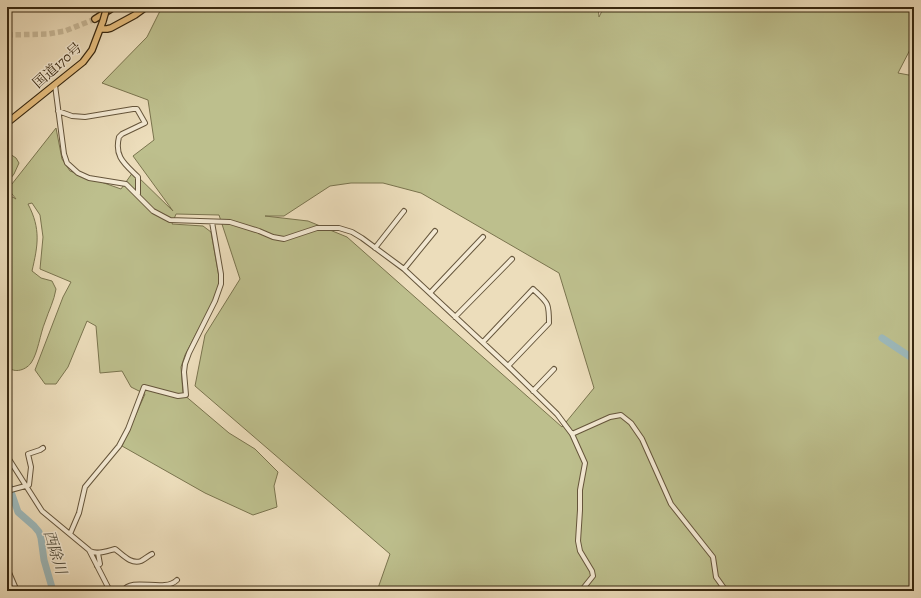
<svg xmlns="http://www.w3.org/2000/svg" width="921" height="598" font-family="Alegreya,'Noto Serif JP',serif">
<rect width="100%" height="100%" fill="#ecddbb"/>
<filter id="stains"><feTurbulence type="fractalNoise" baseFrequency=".005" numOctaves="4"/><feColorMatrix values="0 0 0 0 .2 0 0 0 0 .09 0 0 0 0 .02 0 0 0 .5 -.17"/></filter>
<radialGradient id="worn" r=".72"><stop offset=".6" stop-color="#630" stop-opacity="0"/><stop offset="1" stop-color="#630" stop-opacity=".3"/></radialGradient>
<path fill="#bdbf8d" stroke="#7a744e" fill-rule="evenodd" d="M162,7H598L599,17L604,7H914V42L898,73L914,76V583L907,591H377L390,554L195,386L205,335L240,279L219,215L176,214L172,224L203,226L211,232L219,277L218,292L185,355L181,367L183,394L229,433L255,449L278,472L274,486L277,507L253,515L205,493L122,446L145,394L131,387L122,371L100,373L96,326L87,321L68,367L56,384H45L35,370L63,297L71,282L40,269L43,237L40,215L32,203L28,204C41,229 38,245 32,271L41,278L52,281L56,289C54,301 49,310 45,322C40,334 38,353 31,363C25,371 12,374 7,365V194L16,199L8,189L56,128L62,159L70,171L121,189L133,172L173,211L133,156L154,140L148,100L102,83L147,37ZM351,183H383L421,193L559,273L594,388L562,427L347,237L308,221L265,216H284L330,186Z
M7,152L16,158L19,163L14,174L7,183Z"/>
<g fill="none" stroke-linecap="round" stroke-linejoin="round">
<path stroke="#9db9bb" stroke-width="7" d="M882,338L912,358L914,364
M7,480L18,512L34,526L39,532L41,538L44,560L53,591"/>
<path stroke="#c8b999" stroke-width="5.5" stroke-dasharray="5.5 3" stroke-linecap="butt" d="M7,35L48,34L65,31L95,19"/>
<defs>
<path id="minor" d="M55,85L64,154L67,163L78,173L89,178L126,184L153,211L170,220L230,222L259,231L273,237L284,239L317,228H339L352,232L362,238L404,269L508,366L557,414L572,434L585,463L580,490V510L578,541L580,551L592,571L593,576L581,591
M58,111L72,116L85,117L133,109H137L145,123L122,134L119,137C114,157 125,164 138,177V194
M375,248L404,211
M404,269L435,231
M430,293L483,237
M455,317L512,259
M483,342L533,289C548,303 549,302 549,323L508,366
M533,391L554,369
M572,434L610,417L621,415L631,423L642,439L671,504L713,557L716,577L726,591
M7,456L42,511L89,550L110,591
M7,491L29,485L31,467L28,454L40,450L43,448
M70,534L79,513L85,487L119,446L128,429L144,387L178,396L186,395L184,372L185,364L189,353L215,301L221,284V274L212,222
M90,551C97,555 107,551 115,549C122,554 131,565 141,561C145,559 148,556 152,554
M97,566L100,564L98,553
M7,568L17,591
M123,591C132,576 164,593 177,580"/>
<path id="highway" d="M95,19L114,7
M101,29H107L111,28L135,15L146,7
M7,123L83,62L92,50L103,21"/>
</defs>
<use href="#minor" stroke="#65553b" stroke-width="6"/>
<use href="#highway" stroke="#382810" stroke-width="8"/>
<use href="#minor" stroke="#f3e9d3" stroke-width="4"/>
<use href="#highway" stroke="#e6be7e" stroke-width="5.5"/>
<defs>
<path id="highway-bridge" d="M103,21L107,7"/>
</defs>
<use href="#highway-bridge" stroke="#382810" stroke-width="8" stroke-linecap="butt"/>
<use href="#highway-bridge" stroke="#e6be7e" stroke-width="5.5"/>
</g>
<g text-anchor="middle" stroke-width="3" stroke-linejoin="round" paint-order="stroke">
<g font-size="14" fill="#382810" stroke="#f3e9d3">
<text transform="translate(57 65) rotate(-42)" y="5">国道170号</text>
</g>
<g font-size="15" font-style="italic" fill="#514c3b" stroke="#f3e9d3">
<text transform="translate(55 552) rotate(73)" y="5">西除川</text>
</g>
</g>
<rect width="921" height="598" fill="none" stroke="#ecddbb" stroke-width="24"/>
<rect x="8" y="8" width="905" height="582" fill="none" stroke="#382810" stroke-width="2"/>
<rect x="12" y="12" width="897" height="574" fill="none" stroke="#382810"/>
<rect width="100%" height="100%" filter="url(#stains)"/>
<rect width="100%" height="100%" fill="url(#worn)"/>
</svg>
